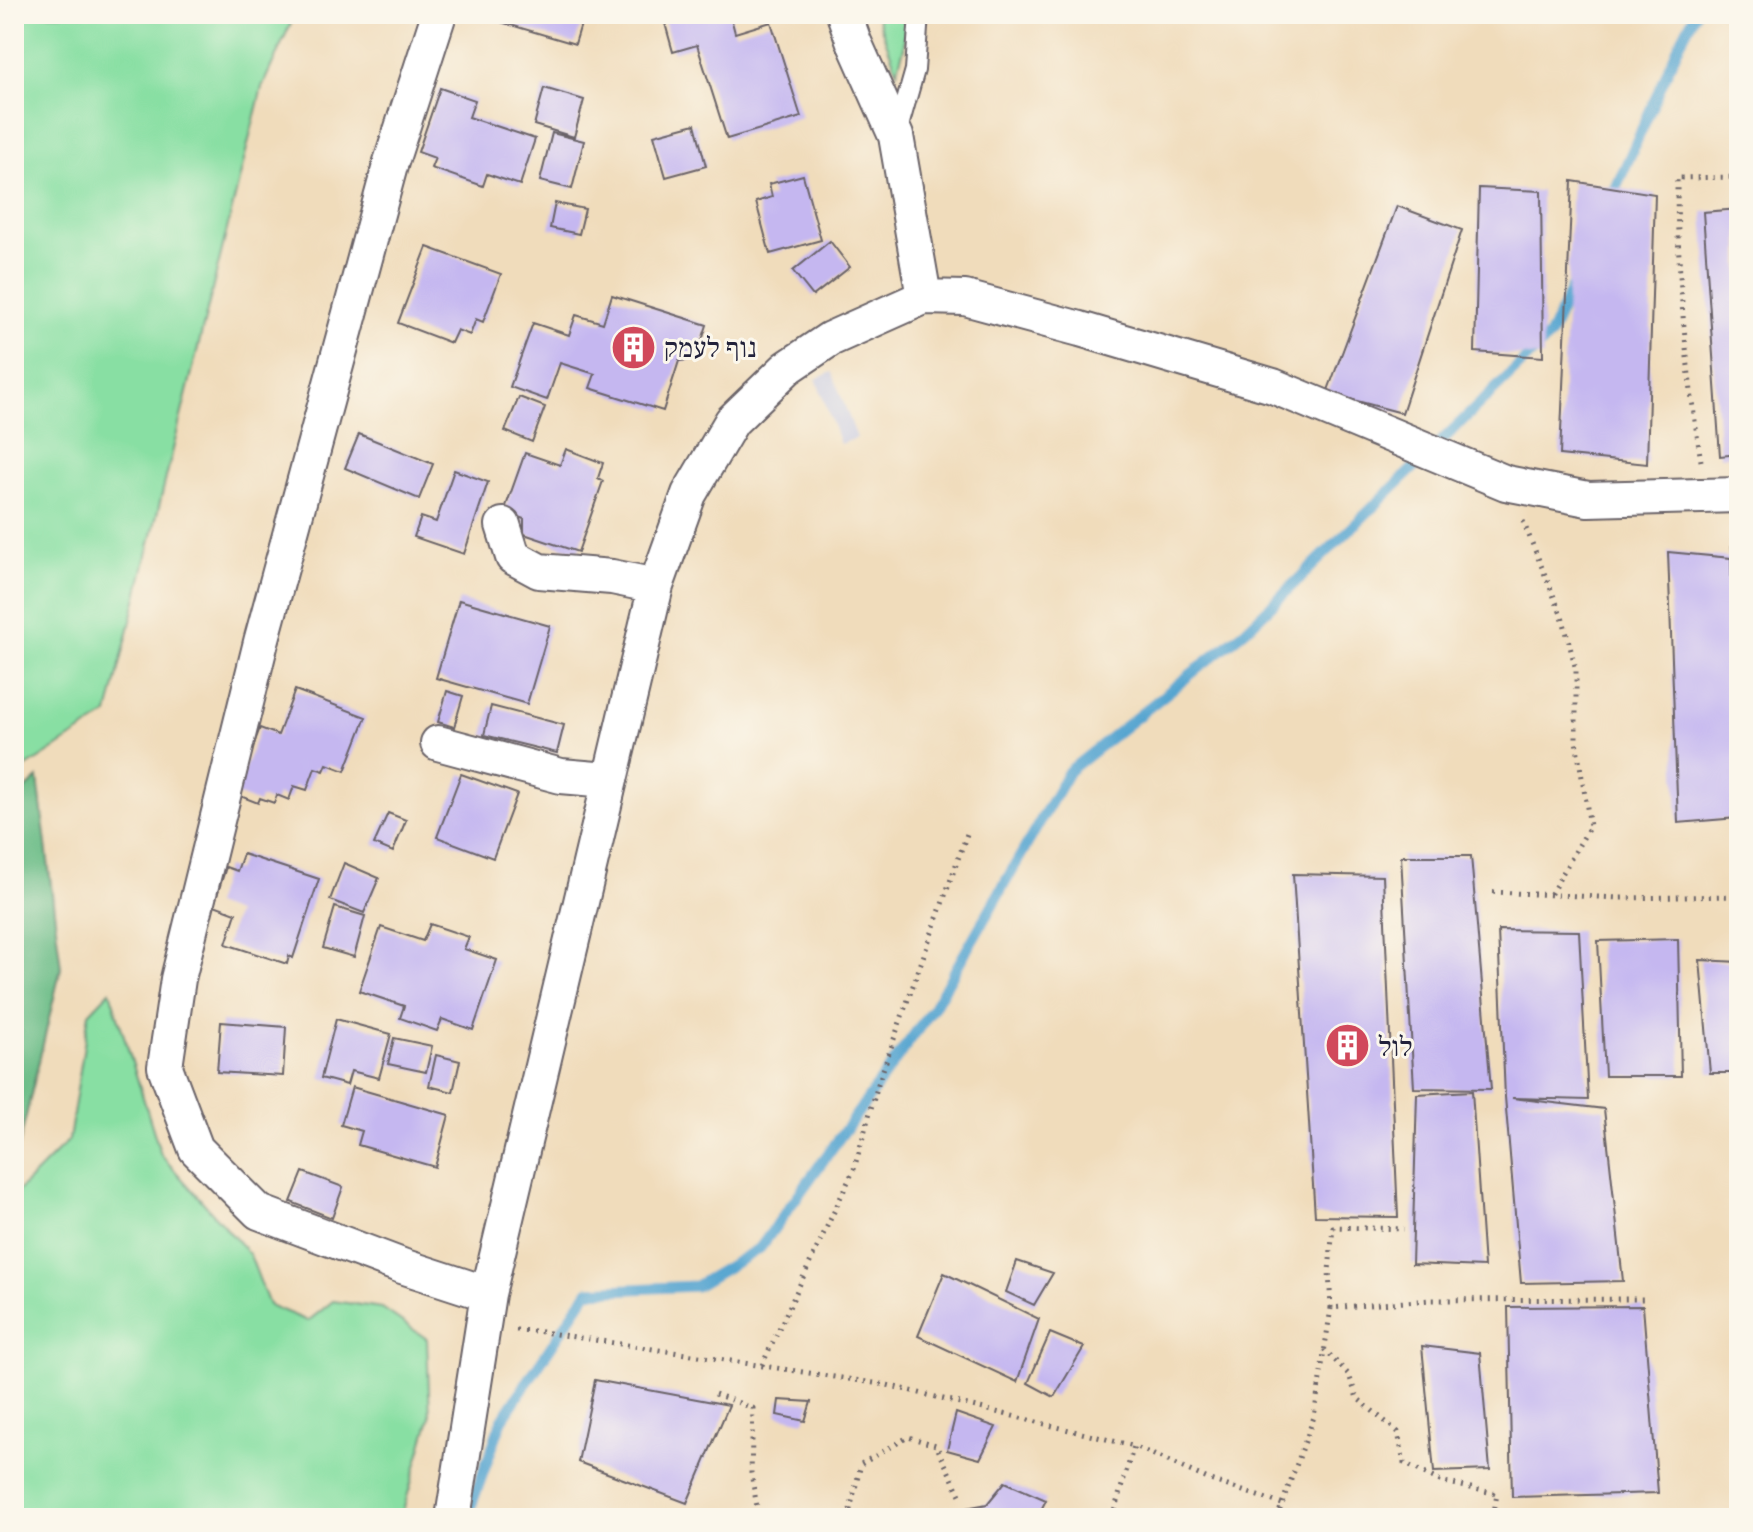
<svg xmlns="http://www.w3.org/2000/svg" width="1753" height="1532" font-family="'IM FELL DW Pica','Frank Ruhl Libre',serif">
<rect width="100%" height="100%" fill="#fbf7ec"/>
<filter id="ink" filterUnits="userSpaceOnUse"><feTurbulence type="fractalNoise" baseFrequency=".0125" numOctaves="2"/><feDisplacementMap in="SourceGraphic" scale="16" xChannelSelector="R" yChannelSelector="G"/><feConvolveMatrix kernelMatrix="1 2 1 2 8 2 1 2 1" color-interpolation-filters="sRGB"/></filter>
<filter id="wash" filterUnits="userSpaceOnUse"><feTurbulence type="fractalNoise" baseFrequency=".006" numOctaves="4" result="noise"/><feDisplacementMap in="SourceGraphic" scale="32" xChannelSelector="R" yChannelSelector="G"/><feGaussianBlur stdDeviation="1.8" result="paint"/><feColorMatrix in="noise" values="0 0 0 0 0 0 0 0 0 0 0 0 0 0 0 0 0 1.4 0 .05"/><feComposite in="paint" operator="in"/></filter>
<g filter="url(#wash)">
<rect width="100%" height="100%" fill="#f0dcbb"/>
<path fill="#c0c2dd" d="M832,372L857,438L840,444L816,379Z"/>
<path fill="#88dfa3" stroke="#55806f" stroke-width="2" d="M14,14H295L262,87L108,714L14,775Z
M876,14H905L904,48L897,71Z
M110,991L161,1155L250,1255L269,1305L308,1321L333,1301L382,1308L427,1339L430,1418L401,1518H14V1195L69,1140L89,1013Z"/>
<path fill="#6ebe89" stroke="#487062" stroke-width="2" d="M38,778L61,968L14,1167V800Z"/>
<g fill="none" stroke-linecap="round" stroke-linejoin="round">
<path stroke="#56a5d0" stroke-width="11" d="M1611,199L1680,43L1695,14
M469,1512L502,1420L588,1291L696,1286L760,1248L934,1007L1069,771L1245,631L1549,337L1573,284"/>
</g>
<g id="blocks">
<path fill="#c5b7f0" d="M474,14H584L575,44Z
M668,14H730L735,33L771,22L801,117L727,139L697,45L673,52L663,16Z
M440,88L475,100L469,117L535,139L520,185L487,174L483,186L431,168L435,158L418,152Z
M544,88L584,100L574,137L534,125Z
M695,124L706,166L666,177L654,135Z
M552,133L584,141L572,189L540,181Z
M803,175L821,240L770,254L756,202L772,197L769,184Z
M1572,181L1655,194L1647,464L1560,455Z
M1479,188L1541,191L1543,357L1475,352Z
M555,203L585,209L579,234L550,228Z
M1397,206L1462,230L1402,413L1327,393Z
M1739,209V454L1720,456L1703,212Z
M830,241L850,267L813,296L793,271Z
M427,247L501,274L483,322L476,319L470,335L457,330L451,343L398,323Z
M612,295L707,325L696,359L679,361L663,411L590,388L595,374L560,363L547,400L510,387L533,323L569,335L576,315L603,323Z
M519,397L545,407L532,442L505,431Z
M359,434L433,464L419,499L345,468Z
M566,449L603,463L598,478L603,481L578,552L524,534V519L504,512L525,453L560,465Z
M454,470L488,482L464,554L414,537L421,517L436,522Z
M1731,540H1739V614H1737Z
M1668,552L1731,558L1737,818L1678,823Z
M459,600L550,626L527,704L436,678Z
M295,690L366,717L345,771L327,764L324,771L315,768L307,790L294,786L289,800L277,795L274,803L260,798L258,803L235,794L260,728L278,735Z
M447,691L463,696L454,727L438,722Z
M491,706L564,725L557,753L484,735Z
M461,774L517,794L493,858L437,837Z
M388,813L406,820L393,852L374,844Z
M243,854L319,879L293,958L289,956L287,964L226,944L236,913L214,905L226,867L237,871Z
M1401,856H1471L1491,1089L1414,1088Z
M344,863L379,878L364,913L330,900Z
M1293,874L1383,876L1398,1217L1315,1216Z
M335,907L365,916L354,957L323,948Z
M430,924L469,937L464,949L497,960L473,1030L442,1019L437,1031L400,1018L404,1006L359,991L381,927L423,941Z
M1498,930L1579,931L1588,1100L1512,1098L1604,1109L1623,1281L1521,1283L1505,1097Z
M1678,939L1681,1076H1605L1598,941Z
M1700,960L1739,962V1073H1710Z
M336,1019L391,1034L379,1078L351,1071L347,1085L321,1078Z
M221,1022L286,1027L283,1076L217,1072Z
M394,1038L432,1046L426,1072L388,1064Z
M436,1055L460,1061L453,1092L429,1086Z
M352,1087L449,1115L435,1167L358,1145L362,1131L341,1125Z
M1472,1091L1484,1267L1412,1264L1417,1094Z
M303,1172L343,1187L332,1218L291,1202Z
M1017,1261L1053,1273L1034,1305L1006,1292Z
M944,1273L1039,1319L1017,1382L918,1336Z
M1643,1306L1658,1493L1512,1497L1508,1307Z
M1050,1333L1084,1347L1054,1397L1028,1383Z
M1422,1346L1480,1353L1490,1470L1434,1472Z
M595,1380L729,1405L687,1503L578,1462Z
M779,1400L811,1402L805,1421L777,1415Z
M956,1413L996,1427L980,1459L947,1450Z
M1005,1482L1046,1500L1037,1518H953L956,1510L987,1504Z"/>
</g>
</g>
<g filter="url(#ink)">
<use href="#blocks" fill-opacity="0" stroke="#6a6368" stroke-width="2"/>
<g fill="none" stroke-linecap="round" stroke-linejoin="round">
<defs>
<path id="service" d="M897,133L915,70L919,14"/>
<path id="minor" d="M439,14L391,162L261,642L178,979L165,1067L196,1149L259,1212L402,1266L488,1294
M844,14L854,42L896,136L924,297
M503,525L513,557L539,571L612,577L656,586
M438,743L561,776L608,780
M453,1518L488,1294L656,586L689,494L732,421L787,368L830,339L924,297L965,298L1080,329L1273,386L1506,483L1588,499L1739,495"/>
</defs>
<use href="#service" stroke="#6a6368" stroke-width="22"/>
<use href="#minor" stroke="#6a6368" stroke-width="38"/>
<path stroke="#6a6368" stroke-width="5" stroke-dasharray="2 6" stroke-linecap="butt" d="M1701,461C1686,367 1677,273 1677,178L1739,177
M1523,521L1563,619L1576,670V741L1590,826L1550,895
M1493,892L1620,898L1739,896
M1331,1308L1329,1271L1333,1227L1404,1229
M516,1330L536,1331L887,1385L1134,1446
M1324,1349L1349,1375L1357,1398L1398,1432L1404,1463L1440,1481L1497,1494L1493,1518
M762,1365L854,1169L878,1084L968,831
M715,1394L753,1408L751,1473L759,1518
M848,1518L861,1464L908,1437L936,1445L961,1497
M1112,1518L1134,1446L1210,1480L1282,1504
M1277,1518L1314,1417L1331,1308L1430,1300L1643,1299"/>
<use href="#service" stroke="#fff" stroke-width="18"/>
<use href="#minor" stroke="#fff" stroke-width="34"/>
</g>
</g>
<defs>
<symbol id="building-disc" viewBox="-11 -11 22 22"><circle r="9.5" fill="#d1495b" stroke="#fbf7ec"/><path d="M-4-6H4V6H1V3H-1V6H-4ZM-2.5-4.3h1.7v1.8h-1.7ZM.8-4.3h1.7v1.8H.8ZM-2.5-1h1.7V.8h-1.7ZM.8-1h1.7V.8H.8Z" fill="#fff"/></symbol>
</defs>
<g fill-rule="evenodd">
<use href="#building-disc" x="608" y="322" width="51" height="51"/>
<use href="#building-disc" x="1322" y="1020" width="51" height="51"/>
</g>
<g text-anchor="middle" stroke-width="6" stroke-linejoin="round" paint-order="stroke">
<g font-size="28" fill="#22223b" stroke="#fbf7ec" text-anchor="start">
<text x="664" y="357">נוף לעמק</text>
<text x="1378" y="1056">לול</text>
</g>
</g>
<rect width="1753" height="1532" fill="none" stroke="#fbf7ec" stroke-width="48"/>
</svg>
